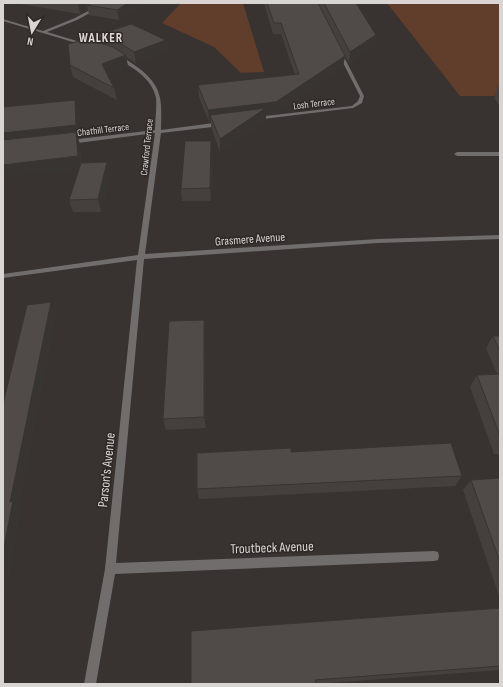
<svg xmlns="http://www.w3.org/2000/svg" width="503" height="687" font-family="'Sofia Sans Condensed',sans-serif">
<rect width="100%" height="100%" fill="#383230"/>
<path fill="#613d2c" d="M181,3H243L264,72L241,73L214,47L162,23Z
M387,3H500V96H460Z"/>
<g fill="none" stroke-linecap="round" stroke-linejoin="round">
<path fill="#706d6c" fill-rule="evenodd" d="M103,3H108L77,20L47,32L87,44L88,45L86,46L3,21V19L43,31L75,18Z
M339,50L341,51L364,96L362,103L353,108L255,120L254,119L257,117L352,106L358,101L360,96L337,51Z
M117,56H121C137,67 156,77 160,98C162,108 161,120 161,130L221,122L224,124L221,126L161,133L145,254L378,239L500,235V239L378,243L144,259L116,563L434,551L438,552L439,556L438,560L434,561L115,574L96,684H84L105,569L137,260L3,278V274L138,255L155,133L70,144L67,142L70,140L155,130C155,120 157,108 156,98C152,78 133,68 117,58Z
M500,152V156H457L454,154L457,152Z"/>
</g>
<path fill="#45403e" d="M14,3H144L119,20L89,15L88,10L80,14Z
M264,3H356L376,35L374,46L349,63L345,56L343,67L276,114L266,115V120L220,152L211,127V122H209L199,97L198,85L295,75L281,34H273Z
M95,36L166,40L167,51L136,63L126,57L128,67L107,75L114,88L117,100L73,77L70,65L97,42Z
M500,81V106L494,98Z
M75,100L78,112L80,137L78,138L80,144L81,163L107,162L111,175L101,212H73L69,200L79,169Z
M212,153L211,201H182L181,189Z
M204,320L205,332L206,428L166,430L163,419Z
M493,336H500V374H497L486,348Z
M500,374V454H494L470,387L477,375Z
M291,452L462,476L455,486L199,499L197,489Z
M500,478V599L463,490L471,480Z
M500,608V670L316,684H191Z"/>
<path fill="#383432" d="M79,3H100L87,5L88,10L80,14L78,4Z
M128,3H144L119,20L117,10Z
M376,35L374,46L349,63L350,52Z
M166,40L167,51L136,63L134,52Z
M126,55L128,67L104,76L102,64Z
M345,56L343,67L276,114L266,115V120L220,152V139L210,115L211,122H209L208,110L276,102Z
M75,100L78,112L80,137L78,138L80,144L81,169L3,178V133Z
M211,141L212,153L211,201L210,188Z
M107,162L111,175L101,212L98,199Z
M51,302L57,315L20,508L22,511L3,613V552L10,502Z
M204,320L205,332L206,428L204,417Z"/>
<path fill="#504a48" stroke="#383432" d="M91,3H128L117,10L87,5Z
M267,3H318L345,56L276,102L208,110L198,85L299,74L281,23H274Z
M324,3H356L376,35L350,52Z
M131,24L166,40L134,52L118,42L95,36Z
M86,39L113,47L126,55L102,64L114,88L70,65L68,44Z
M75,100L76,125L3,133V107Z
M266,108L220,139L210,115Z
M76,132L78,156L3,165V140Z
M185,141H211L210,188L181,189Z
M107,162L98,199L69,200L81,163Z
M51,302L10,502L13,501L3,552V404L27,305Z
M204,320V417L163,419L169,321Z
M493,336H500V351Z
M500,374V436L477,375Z
M451,443L462,476L197,489V453L291,448V452Z
M500,478V562L471,480Z
M500,608V666L315,680L316,684H191V631Z"/>
<g text-anchor="middle" stroke-width="3" stroke-linejoin="round" paint-order="stroke">
<g font-size="10" fill="#d8d5d3" stroke="#2e2826">
<text transform="translate(314 103) rotate(-7)" y="4">Losh Terrace</text>
<text transform="translate(103 129) rotate(-7)" y="4">Chathill Terrace</text>
<text transform="translate(146 147) rotate(-84)" y="4">Crawford Terrace</text>
</g>
<g font-size="12" fill="#d8d5d3" stroke="#2e2826">
<text transform="translate(250 239) rotate(-4)" y="4">Grasmere Avenue</text>
</g>
<g font-size="13" font-weight="bold" letter-spacing="1" fill="#e1dad7" stroke="#2e2826">
<text x="101" y="42">WALKER</text>
</g>
<g font-size="14" fill="#d8d5d3" stroke="#2e2826">
<text transform="translate(106 470) rotate(-84)" y="5">Parson's Avenue</text>
<text transform="translate(272 547) rotate(-2)" y="5">Troutbeck Avenue</text>
</g>
</g>
<rect width="503" height="687" fill="none" stroke="#d8d5d3" stroke-width="8"/>
<g transform="translate(32 32) rotate(190)" stroke="#2e2826" stroke-width="3" paint-order="stroke">
<path d="M0-3L7 15L0 10L-7 15Z" fill="#d8d5d3"/>
<text y="-6" font-size="11" font-weight="bold" text-anchor="middle" fill="#d8d5d3">N</text>
</g>
</svg>
